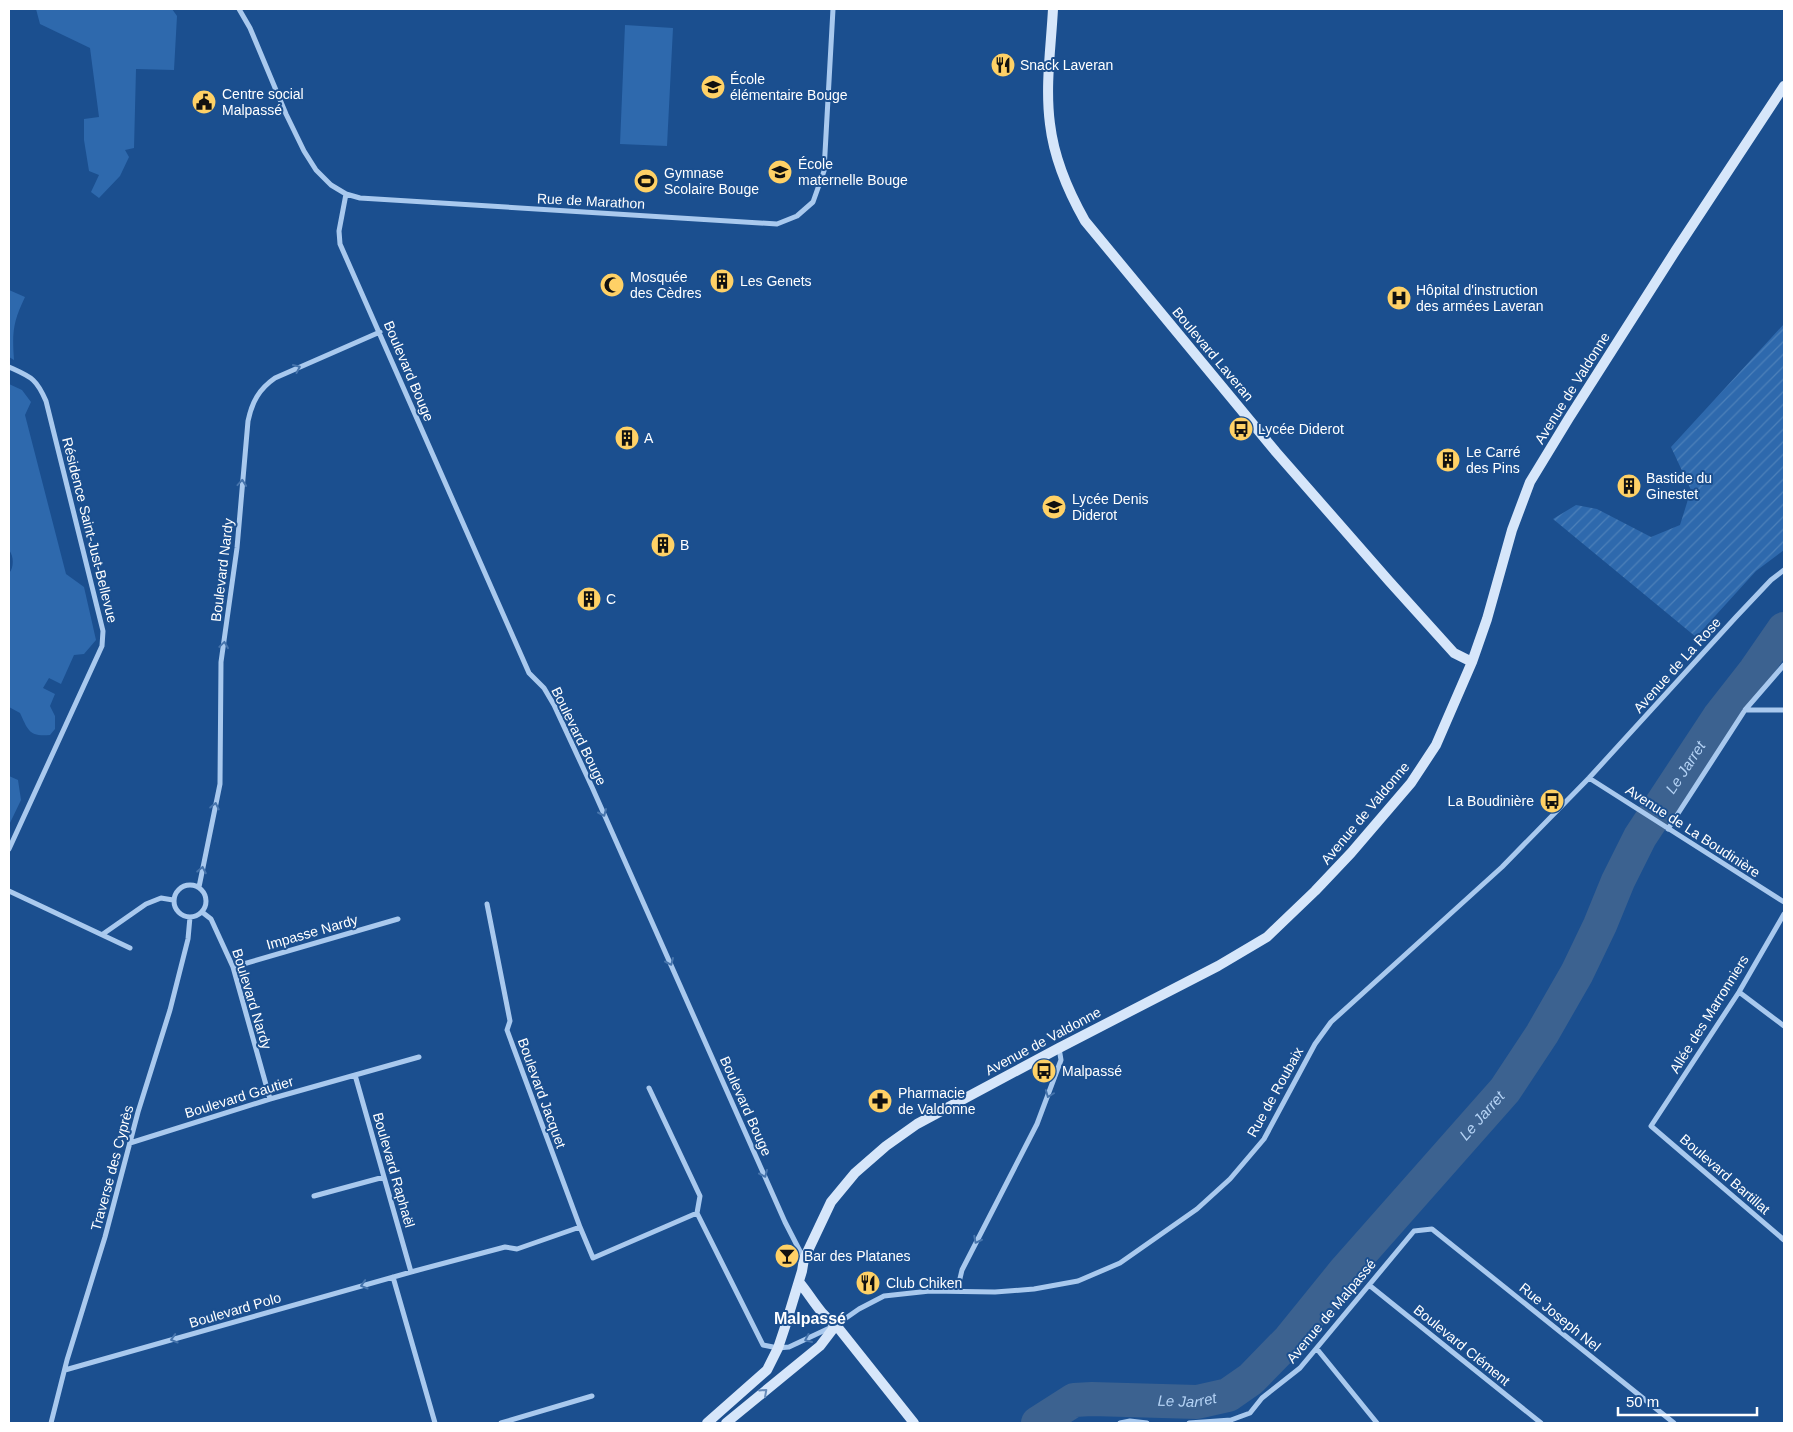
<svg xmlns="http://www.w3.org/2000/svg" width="1793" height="1432" font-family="Arial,sans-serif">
<defs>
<pattern id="garden-furrows" width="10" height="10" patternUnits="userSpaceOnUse" patternTransform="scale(1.25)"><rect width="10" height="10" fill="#2e69ad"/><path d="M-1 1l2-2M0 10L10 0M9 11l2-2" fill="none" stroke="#4d80b9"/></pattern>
</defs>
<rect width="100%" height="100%" fill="#1b4f8f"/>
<path fill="#2e69ad" d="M36,9H172L177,16L174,70L136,69L134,148L125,150L129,157L120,176L99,198L91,192L99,175L89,171L84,140V119L99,117L90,48L40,24Z
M625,25L673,28L667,146L620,144Z
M9,290L25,297C13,322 12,332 14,360L9,357Z
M9,384L22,390L31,402L25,415L66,574L84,587L96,640L84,654L74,655L61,684L49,678L43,688L55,694L50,706L55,716V729L50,735C29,737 28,730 20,713L9,707V573C14,568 14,556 9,550Z
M9,776L18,780L21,800L9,825Z"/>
<path fill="url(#garden-furrows)" d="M1784,324V550L1756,571L1696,637L1553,519L1576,505L1597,509L1651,537L1680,525L1691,490L1671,447Z"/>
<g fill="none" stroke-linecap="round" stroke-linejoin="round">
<path stroke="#3c6290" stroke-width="34" id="s1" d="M1038,1423L1074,1400L1092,1399L1197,1402L1228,1395L1251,1379L1290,1339L1345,1271L1505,1090L1542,1034L1577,973L1600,925L1618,881L1640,837L1719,717L1755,671L1784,629"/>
<path stroke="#a9c9ee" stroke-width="5" d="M239,9L250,28L286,114L304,151L316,170L331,185L346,194L360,198L777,224L797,216L813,202L824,171L833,9
M346,194L339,231L340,244L529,673L544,688L554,705L592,787L785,1222L804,1259
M9,367C31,377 36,378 46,401L103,631L102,646L9,849
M1745,710H1784
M1589,778L1784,902
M1668,829L1745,710L1784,665
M174 901a16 16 0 1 1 32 0a16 16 0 1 1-32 0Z
M199,887L220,784L221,662L237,548L248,421C252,402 259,389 275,378L380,332
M9,891L130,948
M487,904L510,1021L507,1030L580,1227
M202,912L211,919L233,967L270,1099
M1784,914L1739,992L1651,1126L1784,1240
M103,934L146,904L161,898L173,900
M233,967L398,919
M1739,992L1784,1026
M355,1075L411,1272
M649,1088L700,1196L697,1213
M130,1143L270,1099L419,1057
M314,1196L384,1177
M393,1277L435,1423
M1369,1285L1541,1423
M957,1291L962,1270L1037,1124L1061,1060L1059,1048
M1317,1349L1377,1423
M65,1370L411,1272L505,1247L517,1249L580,1227L593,1258L697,1213L763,1345L778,1348L789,1347L836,1325L859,1309L884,1296L930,1291L995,1292L1034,1289L1078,1281L1120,1263L1197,1209L1230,1179L1264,1139L1315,1044L1331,1022L1502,867L1589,778L1736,617L1771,580L1784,570
M51,1423L67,1360L105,1237L138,1112L170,1010L188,939L190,917
M501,1423L592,1396
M1120,1423L1130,1421L1147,1423
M1189,1423L1231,1420L1250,1413L1262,1398L1300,1368L1414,1231L1432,1229L1674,1423"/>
<path stroke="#d6e6fa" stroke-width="10" d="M1053,9C1051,47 1045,86 1050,124C1054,158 1068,191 1085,221L1276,452L1389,581L1454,653L1472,662
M799,1282C811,1296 820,1315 836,1325L914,1423
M707,1423L767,1370L778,1348L785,1327L802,1271L804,1259L831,1202L855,1173L886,1146L917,1124L1059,1048L1218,966L1267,937L1315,891L1351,853L1411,783L1436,745L1472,662L1487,619L1512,530L1530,482L1569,418L1676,250L1784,86
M726,1423L820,1346L836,1325"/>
</g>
<defs><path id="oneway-chevron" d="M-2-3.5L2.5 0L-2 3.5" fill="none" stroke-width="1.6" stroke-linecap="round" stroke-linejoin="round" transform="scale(1.25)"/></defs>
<g stroke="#4674ac">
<use href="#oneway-chevron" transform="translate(297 368) rotate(-24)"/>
<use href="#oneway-chevron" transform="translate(242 483) rotate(-85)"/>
<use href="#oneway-chevron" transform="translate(224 645) rotate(-82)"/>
<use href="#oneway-chevron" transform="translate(215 806) rotate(-78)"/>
<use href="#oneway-chevron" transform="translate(603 813) rotate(66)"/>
<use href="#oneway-chevron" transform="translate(202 870) rotate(-79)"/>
<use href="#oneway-chevron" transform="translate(670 962) rotate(66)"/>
<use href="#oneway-chevron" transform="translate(1049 1094) rotate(111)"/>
<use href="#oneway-chevron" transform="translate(764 1174) rotate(66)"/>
<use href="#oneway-chevron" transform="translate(977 1240) rotate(117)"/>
<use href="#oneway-chevron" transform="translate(364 1285) rotate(164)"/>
<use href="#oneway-chevron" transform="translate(174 1339) rotate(164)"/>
<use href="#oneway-chevron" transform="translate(808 1339) rotate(156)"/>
</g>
<use stroke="#668bba" href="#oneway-chevron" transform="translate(764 1392) rotate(-42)"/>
<defs>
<symbol id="restaurant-disc" viewBox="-11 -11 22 22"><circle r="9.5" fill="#ffd166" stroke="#1b4f8f"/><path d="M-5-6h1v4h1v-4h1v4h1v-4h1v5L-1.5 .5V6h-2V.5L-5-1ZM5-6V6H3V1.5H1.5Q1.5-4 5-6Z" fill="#111"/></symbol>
<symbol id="school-disc" viewBox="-11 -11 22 22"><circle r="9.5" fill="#ffd166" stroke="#1b4f8f"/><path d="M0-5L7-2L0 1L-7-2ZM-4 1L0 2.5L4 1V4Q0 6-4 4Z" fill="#111"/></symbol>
<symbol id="civic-disc" viewBox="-11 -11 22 22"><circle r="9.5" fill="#ffd166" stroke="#1b4f8f"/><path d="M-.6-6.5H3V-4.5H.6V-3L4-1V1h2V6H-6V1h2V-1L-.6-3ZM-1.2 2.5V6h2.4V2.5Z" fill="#111"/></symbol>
<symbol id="stadium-disc" viewBox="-11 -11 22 22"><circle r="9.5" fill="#ffd166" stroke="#1b4f8f"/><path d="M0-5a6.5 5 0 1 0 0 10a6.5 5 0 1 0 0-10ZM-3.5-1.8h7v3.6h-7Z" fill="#111"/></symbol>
<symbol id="building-disc" viewBox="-11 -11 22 22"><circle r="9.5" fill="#ffd166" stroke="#1b4f8f"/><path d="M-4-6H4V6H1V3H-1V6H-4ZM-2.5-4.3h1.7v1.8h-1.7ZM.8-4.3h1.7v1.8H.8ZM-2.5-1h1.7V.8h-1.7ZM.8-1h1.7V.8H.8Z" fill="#111"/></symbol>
<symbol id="mosque-disc" viewBox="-11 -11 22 22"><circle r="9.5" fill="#ffd166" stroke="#1b4f8f"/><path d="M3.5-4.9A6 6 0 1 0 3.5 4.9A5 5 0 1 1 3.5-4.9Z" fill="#111"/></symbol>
<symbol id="hospital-disc" viewBox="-11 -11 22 22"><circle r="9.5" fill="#ffd166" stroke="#1b4f8f"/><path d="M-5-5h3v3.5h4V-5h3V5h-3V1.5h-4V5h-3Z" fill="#111"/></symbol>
<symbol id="bus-disc" viewBox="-11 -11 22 22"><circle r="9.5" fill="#ffd166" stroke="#1b4f8f"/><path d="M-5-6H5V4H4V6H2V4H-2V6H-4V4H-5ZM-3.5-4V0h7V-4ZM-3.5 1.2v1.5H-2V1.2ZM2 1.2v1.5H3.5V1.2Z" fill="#111"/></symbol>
<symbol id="pharmacy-disc" viewBox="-11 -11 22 22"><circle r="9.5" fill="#ffd166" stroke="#1b4f8f"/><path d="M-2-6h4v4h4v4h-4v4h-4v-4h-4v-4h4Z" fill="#111"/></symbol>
<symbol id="bar-disc" viewBox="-11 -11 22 22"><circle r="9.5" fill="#ffd166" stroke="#1b4f8f"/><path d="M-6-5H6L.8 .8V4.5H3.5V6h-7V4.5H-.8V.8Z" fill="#111"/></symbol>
</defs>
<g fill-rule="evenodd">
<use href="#restaurant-disc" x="989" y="51" width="28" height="28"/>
<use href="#school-disc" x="699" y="73" width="28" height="28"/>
<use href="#civic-disc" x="190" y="88" width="28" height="28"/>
<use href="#school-disc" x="766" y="158" width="28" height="28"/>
<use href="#stadium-disc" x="632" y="167" width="28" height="28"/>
<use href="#building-disc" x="708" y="267" width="28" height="28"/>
<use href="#mosque-disc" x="598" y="271" width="28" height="28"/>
<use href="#hospital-disc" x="1385" y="284" width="28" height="28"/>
<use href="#bus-disc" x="1227" y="415" width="28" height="28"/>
<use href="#building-disc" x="613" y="424" width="28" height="28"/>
<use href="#building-disc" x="1434" y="446" width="28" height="28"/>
<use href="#building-disc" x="1615" y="472" width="28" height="28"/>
<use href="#school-disc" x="1040" y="493" width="28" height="28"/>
<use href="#building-disc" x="649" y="531" width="28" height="28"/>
<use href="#building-disc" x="575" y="585" width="28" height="28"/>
<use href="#bus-disc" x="1538" y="787" width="28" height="28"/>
<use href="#bus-disc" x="1030" y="1057" width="28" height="28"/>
<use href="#pharmacy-disc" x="866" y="1087" width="28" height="28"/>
<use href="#bar-disc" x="773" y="1242" width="28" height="28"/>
<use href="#restaurant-disc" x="854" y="1269" width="28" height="28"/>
</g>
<g text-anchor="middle" stroke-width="4" stroke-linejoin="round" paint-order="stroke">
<g font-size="14" fill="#fff" stroke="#1b4f8f" text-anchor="start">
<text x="1020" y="70">Snack Laveran</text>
<text x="730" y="84">École<tspan x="730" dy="16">élémentaire Bouge</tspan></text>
<text x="222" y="99">Centre social<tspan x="222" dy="16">Malpassé</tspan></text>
<text x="798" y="169">École<tspan x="798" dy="16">maternelle Bouge</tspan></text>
<text x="664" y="178">Gymnase<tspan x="664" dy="16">Scolaire Bouge</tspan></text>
<text x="630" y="282">Mosquée<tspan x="630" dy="16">des Cèdres</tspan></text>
<text x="740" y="286">Les Genets</text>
<text x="1416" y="295">Hôpital d'instruction<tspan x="1416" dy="16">des armées Laveran</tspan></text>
<text x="1258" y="434">Lycée Diderot</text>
<text x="644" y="443">A</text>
<text x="1466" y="457">Le Carré<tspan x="1466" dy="16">des Pins</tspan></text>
<text x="1646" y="483">Bastide du<tspan x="1646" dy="16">Ginestet</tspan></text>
<text x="1072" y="504">Lycée Denis<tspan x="1072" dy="16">Diderot</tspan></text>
<text x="680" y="550">B</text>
<text x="606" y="604">C</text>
<text x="1534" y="806" text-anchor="end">La Boudinière</text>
<text x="1062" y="1076">Malpassé</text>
<text x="898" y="1098">Pharmacie<tspan x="898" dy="16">de Valdonne</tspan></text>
<text x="804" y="1261">Bar des Platanes</text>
<text x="886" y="1288">Club Chiken</text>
</g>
<g font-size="14" fill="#fff" stroke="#1b4f8f">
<text transform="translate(591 201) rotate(3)" y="5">Rue de Marathon</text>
<text transform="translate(1213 354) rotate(50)" y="5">Boulevard Laveran</text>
<text transform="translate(409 371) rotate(67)" y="5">Boulevard Bouge</text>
<text transform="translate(1572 388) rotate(-58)" y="5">Avenue de Valdonne</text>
<text transform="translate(90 530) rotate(76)" y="5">Résidence Saint-Just-Bellevue</text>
<text transform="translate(222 570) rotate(-83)" y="5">Boulevard Nardy</text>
<text transform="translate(1677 665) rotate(-48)" y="5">Avenue de La Rose</text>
<text transform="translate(579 736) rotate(64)" y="5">Boulevard Bouge</text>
<text transform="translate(1365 813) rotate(-50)" y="5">Avenue de Valdonne</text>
<text transform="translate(1693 831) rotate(33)" y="5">Avenue de La Boudinière</text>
<text transform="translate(312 932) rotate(-16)" y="5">Impasse Nardy</text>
<text transform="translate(252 999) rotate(73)" y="5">Boulevard Nardy</text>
<text transform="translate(1709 1014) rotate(-58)" y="5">Allée des Marronniers</text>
<text transform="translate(1043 1041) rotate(-28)" y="5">Avenue de Valdonne</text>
<text transform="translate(1275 1092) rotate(-61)" y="5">Rue de Roubaix</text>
<text transform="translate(542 1093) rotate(70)" y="5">Boulevard Jacquet</text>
<text transform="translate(239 1097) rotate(-17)" y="5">Boulevard Gautier</text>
<text transform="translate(746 1106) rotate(66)" y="5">Boulevard Bouge</text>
<text transform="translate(112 1168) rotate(-75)" y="5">Traverse des Cyprès</text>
<text transform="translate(394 1170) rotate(74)" y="5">Boulevard Raphaël</text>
<text transform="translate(1725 1174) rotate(41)" y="5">Boulevard Bartillat</text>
<text transform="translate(235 1310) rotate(-16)" y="5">Boulevard Polo</text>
<text transform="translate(1331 1311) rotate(-50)" y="5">Avenue de Malpassé</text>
<text transform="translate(1560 1317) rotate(39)" y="5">Rue Joseph Nel</text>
<text transform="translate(1462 1345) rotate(39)" y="5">Boulevard Clément</text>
</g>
<g font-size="15" font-style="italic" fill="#b5d3f5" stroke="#1b4f8f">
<text dy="5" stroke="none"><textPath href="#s1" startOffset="981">Le Jarret</textPath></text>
<text dy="5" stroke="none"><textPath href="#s1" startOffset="576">Le Jarret</textPath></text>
<text dy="5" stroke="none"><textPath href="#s1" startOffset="156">Le Jarret</textPath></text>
</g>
<g font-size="16" font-weight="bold" fill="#fff" stroke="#1b4f8f">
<text x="810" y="1324">Malpassé</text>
</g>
</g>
<rect width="1793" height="1432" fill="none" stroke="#ffffff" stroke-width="20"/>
<path d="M1618 1407v8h139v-8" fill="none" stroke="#ffffff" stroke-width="2.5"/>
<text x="1626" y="1407" font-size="15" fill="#ffffff" stroke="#1b4f8f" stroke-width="4" paint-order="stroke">50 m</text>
</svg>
